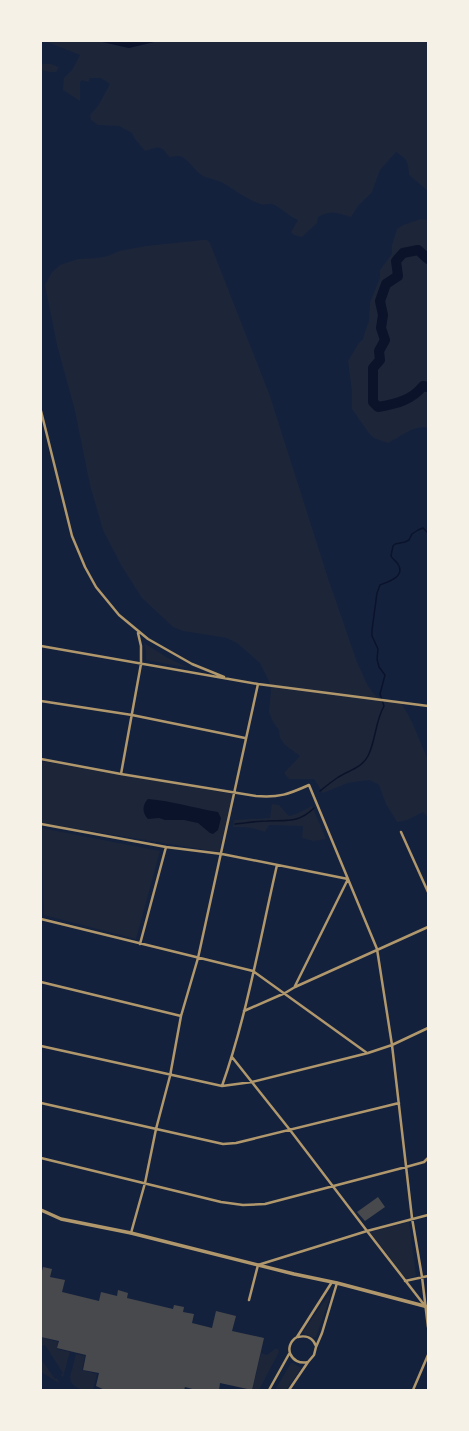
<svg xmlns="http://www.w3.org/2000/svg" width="469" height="1431" font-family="'Asap Condensed',sans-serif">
<rect width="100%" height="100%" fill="#14213d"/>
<path fill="#1d2539" d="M41,41H98L129,48L158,41H428V191L409,175C408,161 408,160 396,152L380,170L372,192L358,206L351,217C337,213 331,210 318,217L317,223L302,237L294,235L291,232L298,220C289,217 280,206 272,204C268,203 264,206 260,204C246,199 235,190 223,183C217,180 211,179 205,177C195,173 190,159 179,156C176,156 172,157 169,157C160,144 159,147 145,151L135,139L132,133L119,126L98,125L91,120L90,115L98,106L110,84L101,78H90L88,82L82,80L80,82V101L63,90L64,78L72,70L80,55L47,42Z
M41,64H51L59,67L56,72H50L41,70Z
M421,219L428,220V428C415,424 399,438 388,443L374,438L368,432L352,409V391L348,361L358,344L363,339L365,332L369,321L370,302L380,278V270L392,254V245L397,229L403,225Z
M203,240H207L210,243L270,396L328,578L357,662L368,686L374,694L381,700L401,702L412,722L428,760V817L423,812L407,820L397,822L386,804L379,785L370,780L360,781L348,783L323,793L314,779H289L284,773L300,756L285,745L280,738L279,730L273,722L269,712L271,690L269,681L260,663L237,643L227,638L183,631L173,627L142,598L121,565L103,530L90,485L75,411L57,345L45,285L52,272L60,265L78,259L98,258L108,256L119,251L146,246Z
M144,643L168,658L189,668L146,660V651Z
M41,761L233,794L219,852L41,823Z
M272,804L279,805L289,816L296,814L312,806L326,839L314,841L302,838L303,826L269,825L265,832C254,827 244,827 233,827L234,820L270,818Z
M41,828L160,851L136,939L44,915Z
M409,1222L416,1276L406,1279L370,1232Z
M328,1296L330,1297L316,1337L313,1338L305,1334L303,1332L304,1330Z
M41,1337L58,1342L57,1349L70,1352L63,1377L61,1375L63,1373L45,1345L42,1346L41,1344Z
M275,1349H278L279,1352L259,1390H252L261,1353L267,1355Z
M76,1354L85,1356L82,1370L97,1374L93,1390C85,1390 76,1390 71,1382L70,1377Z
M41,1359L55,1379L57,1378L59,1383L41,1372Z
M291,1363H293L301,1368V1369L286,1390H275Z"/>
<path fill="#0b132b" d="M98,41H158L129,48Z
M148,799C172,801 194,808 218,812L221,818L218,830L213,834L210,833L198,823L184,820H165L159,818L148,819C142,813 142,805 148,799Z"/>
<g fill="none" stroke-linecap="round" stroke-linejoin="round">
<path stroke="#0b132b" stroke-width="1.5" d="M320,791C325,787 331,782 337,778C347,771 362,768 368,756C376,740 375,722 384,706L380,694L385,675L379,667L377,659L378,649L372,636V630L377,593L380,585C388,582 404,577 399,566C398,562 393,560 391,556L393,546L395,544L405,542L409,540L412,534L418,530L423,528L428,533
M235,824C246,823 256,821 267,821C287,820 299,823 314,808"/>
<path stroke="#0b132b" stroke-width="10" d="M428,259L418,250L403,253L396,261L398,276L386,284L380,301L383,315L381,328L385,340L379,351L380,360L373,368V402L378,407C396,404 412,400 423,386L428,387"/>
</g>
<path fill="#48494c" d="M378,1197L385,1207L365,1221L357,1212Z
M43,1267L52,1269L50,1277L65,1280L62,1292L99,1301L101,1292L117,1296L118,1290L128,1293L127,1298L173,1309L174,1305L184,1307L183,1312L194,1314L192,1323L212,1328L216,1311L236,1316L232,1331L264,1338L252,1390L220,1383L219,1390H196L185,1387L184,1390H105L96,1386L99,1373L83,1370L86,1355L57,1348L59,1341L41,1337V1275Z"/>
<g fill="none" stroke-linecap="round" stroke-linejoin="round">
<path stroke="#b1986c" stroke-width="2.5" d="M41,411L72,536L85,567L96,587L119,615L148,639L192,664L224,677
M41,646L258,684L428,706
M41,701L132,715L245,738
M41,759L121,774L256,796C279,798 289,794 309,785L377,949L392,1045L412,1218L422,1277L428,1327
M121,774L141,664V646L138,633
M41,824L166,847L222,854L348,879
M401,832L428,892
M41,919L253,971L367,1053
M140,944L166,847
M41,982L181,1016
M295,986L348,879
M244,1011L285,993L295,987L428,927
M41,1046L222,1086L252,1082L368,1053L392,1045L428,1028
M232,1057L290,1130L367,1231L425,1306
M222,1086C247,1015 260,939 277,865
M41,1103L223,1144L236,1143L399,1103
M41,1158L221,1202L243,1205L265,1204L406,1167L424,1162L428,1158
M131,1233L145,1183L156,1129L170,1076L181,1016L198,958L258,684
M405,1281L428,1276
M249,1300L258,1265L367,1231L428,1215
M298,1337C306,1335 313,1338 316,1346
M308,1362C291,1366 282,1346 297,1337L332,1282
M269,1390L289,1354
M289,1390L308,1362L314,1355L316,1347L322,1333L337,1283
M413,1390L428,1355"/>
<path stroke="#b1986c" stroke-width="3.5" d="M41,1210L61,1219L131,1233L294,1274L337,1283L428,1307"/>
</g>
<rect width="469" height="1431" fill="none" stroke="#f6f1e7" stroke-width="84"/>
</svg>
